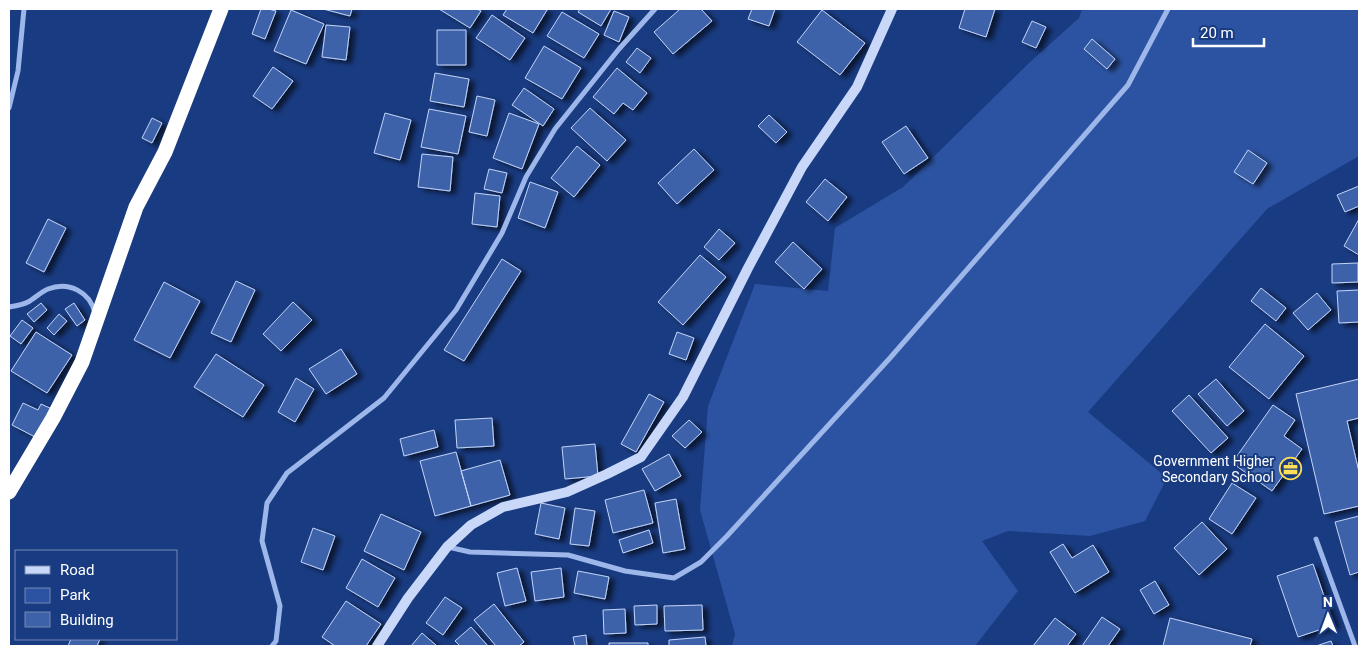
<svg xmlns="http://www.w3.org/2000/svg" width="1368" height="655" font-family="Roboto,sans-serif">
<defs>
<filter id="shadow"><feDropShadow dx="5.5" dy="3" stdDeviation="2.5" flood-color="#0009"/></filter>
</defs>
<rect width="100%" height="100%" fill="#193b81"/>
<path fill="#2c53a1" d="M1082,9H1359V156L1267,209L1088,412L1167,478L1145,521L1090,536L1008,531L982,541L1018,591L975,646H732L735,634L700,510L708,406L755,284L828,291L835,228L903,187L1029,63L1079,18Z"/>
<path fill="#3e62aa" stroke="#c2d4f8" filter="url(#shadow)" d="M261,9H268L276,11L265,39L252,34Z
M323,9H352L350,16Z
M439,9H477L481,11L470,28Z
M507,9H545L547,10L533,33L503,15Z
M580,9H611L601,26L578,12Z
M677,9H701L712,21L673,54L654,32L679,10Z
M752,9H775L769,26L748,19Z
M965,9H995L986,37L959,28Z
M291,10L324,24L306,64L274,51Z
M822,10L865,43L840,75L797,42Z
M614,11L629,17L619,42L604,35Z
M562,12L599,34L584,58L547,36Z
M492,15L525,38L510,60L476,38Z
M1032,21L1046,27L1036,48L1022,42Z
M326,25L350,27L346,60L322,57Z
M437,30H466V65H437Z
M1092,39L1115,59L1107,69L1084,49Z
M544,46L581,68L562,99L525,78Z
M637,48L651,58L640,73L626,62Z
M273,67L293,81L272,109L253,96Z
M617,68L647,93L633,110L623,103L614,114L593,97Z
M435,73L469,79L464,107L430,101Z
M524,88L554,109L543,126L512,105Z
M477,96L495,100L487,136L469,132Z
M590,108L626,140L607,161L571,128Z
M429,109L466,116L458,154L421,147Z
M385,113L411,120L400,160L374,153Z
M509,113L539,124L522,169L493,158Z
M769,115L787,132L776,143L758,126Z
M152,118L162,123L152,143L142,138Z
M906,126L928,158L904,174L882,142Z
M577,146L600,165L574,197L551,178Z
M694,149L714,170L677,204L658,183Z
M1248,150L1267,163L1253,184L1234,172Z
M422,154L453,157L450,191L418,187Z
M489,169L507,173L502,193L484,189Z
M825,179L847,197L828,221L806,202Z
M530,182L558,192L545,228L518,218Z
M1359,186V206L1345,212L1337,195Z
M475,193L500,196L497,227L472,224Z
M48,219L66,228L44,272L26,263Z
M1359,219V255L1344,246Z
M719,229L735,243L719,260L704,247Z
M793,242L822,269L804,289L775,262Z
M700,255L726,277L683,325L658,302Z
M502,259L521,271L464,361L444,350Z
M1358,263V282L1332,283V264Z
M236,281L255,290L231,342L211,333Z
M164,282L200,301L170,358L134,340Z
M1261,288L1286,308L1276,321L1251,301Z
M1359,290V322L1339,323L1337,291Z
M1317,293L1331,310L1308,330L1293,313Z
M293,302L312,320L281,351L263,334Z
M41,303L47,310L34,322L27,314Z
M74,303L85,320L77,326L65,309Z
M59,314L67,321L54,335L47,328Z
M22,320L33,328L21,344L10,336Z
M1265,324L1304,356L1269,399L1229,367Z
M36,332L72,355L47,393L11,371Z
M677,332L694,338L686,360L669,354Z
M341,349L357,374L326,394L309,369Z
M216,354L264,385L243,417L194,387Z
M296,378L314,389L295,422L278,412Z
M1216,379L1244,411L1227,426L1198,394Z
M1359,379V418L1347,421L1359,472V506L1324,514L1296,394Z
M649,394L664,402L636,452L621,444Z
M1189,395L1228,438L1211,453L1172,411Z
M23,403L38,410L41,404L52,409L37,438L12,425Z
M1273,405L1295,420L1284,436L1302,449L1272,491L1232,463Z
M492,418L494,446L457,448L455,420Z
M689,420L702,432L685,448L672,436Z
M434,430L438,447L404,456L400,439Z
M595,444L598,476L565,479L562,447Z
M456,452L471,506L435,516L420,461Z
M669,454L681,476L655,491L642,469Z
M500,460L510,495L471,506L461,471Z
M1232,483L1256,498L1232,534L1209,519Z
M644,490L653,523L613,533L605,500Z
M676,499L685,549L663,553L655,503Z
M541,503L565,508L559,539L535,534Z
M575,508L595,511L589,546L570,544Z
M381,514L421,532L404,570L364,551Z
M1359,516V572L1350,575L1335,522Z
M1202,522L1227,549L1199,575L1174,548Z
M313,528L335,536L323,570L301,562Z
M649,530L653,543L623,553L619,540Z
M1063,544L1072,558L1093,545L1109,572L1075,593L1050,552Z
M362,559L395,578L378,607L346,588Z
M1313,564L1334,625L1298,637L1277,576Z
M517,568L526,601L505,606L497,573Z
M561,568L564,597L535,601L531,572Z
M578,571L609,577L605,599L574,593Z
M1155,581L1169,605L1154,614L1140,590Z
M445,597L462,608L443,635L426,623Z
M346,601L381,624L366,646H335L322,637Z
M494,604L524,642L519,646H496L474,620Z
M657,605V624L635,625L634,606Z
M702,605L703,630L665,631L664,606Z
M625,609L626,633L604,634L603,610Z
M1102,617L1120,629L1108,646H1082Z
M1055,618L1076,634L1067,646H1033Z
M1170,618L1252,639L1250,646H1163Z
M471,627L488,646H460L455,641Z
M422,633L437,646H411Z
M586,635L587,646H575L573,637Z
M705,637L706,646H669V640Z
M71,639H100L97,646H68Z
M1331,641L1333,646H1316Z
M609,643H648V646H609Z"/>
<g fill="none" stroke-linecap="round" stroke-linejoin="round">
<path stroke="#9db7eb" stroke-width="5" d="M9,108L18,71L24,9
M9,307C15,306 22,305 28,302C35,298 41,292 48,289C69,281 90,292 95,313
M1316,539L1355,646
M448,547L470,552L568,555L625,571L674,578L701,562L727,536L890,358L1128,85L1168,9
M272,646L276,641L280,606L262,541L267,503L287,473L384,398L456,310L502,233L526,177L555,129L619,49L655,9"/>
<path stroke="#c9d8f8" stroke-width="10" d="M377,646L408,598L447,547L471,525L503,507L567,492L607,474L641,457L683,397L748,268L802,167L857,87L892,9"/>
<path stroke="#fff" stroke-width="15" d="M9,492L53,418L82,362L136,207L165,152L221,9"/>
</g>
<defs>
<symbol id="office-ring" viewBox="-11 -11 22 22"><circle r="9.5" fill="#193b81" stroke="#fee058" stroke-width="1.5"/><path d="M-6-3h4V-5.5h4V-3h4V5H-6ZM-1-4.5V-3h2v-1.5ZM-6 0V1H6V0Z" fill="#fee058"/></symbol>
</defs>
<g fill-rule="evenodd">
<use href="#office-ring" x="1278" y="456" width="25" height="25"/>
</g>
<g text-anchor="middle" stroke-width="4" stroke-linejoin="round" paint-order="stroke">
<g font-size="14" fill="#fff" stroke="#193b81" text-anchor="end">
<text x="1274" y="466">Government Higher<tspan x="1274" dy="16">Secondary School</tspan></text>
</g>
</g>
<rect width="1368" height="655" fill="none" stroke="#ffffff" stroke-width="20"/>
<rect x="15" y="550" width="162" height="90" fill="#193b81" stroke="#7589b3"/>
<rect x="25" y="566" width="25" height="8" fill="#c9d8f8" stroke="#7589b3"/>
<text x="60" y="575" font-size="15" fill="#ffffff">Road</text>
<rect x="25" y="588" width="25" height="15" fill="#2c53a1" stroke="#7589b3"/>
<text x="60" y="600" font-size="15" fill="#ffffff">Park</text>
<rect x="25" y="612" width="25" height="15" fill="#3e62aa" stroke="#7589b3"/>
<text x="60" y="625" font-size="15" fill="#ffffff">Building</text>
<g transform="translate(1328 615) rotate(359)" stroke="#193b81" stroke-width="4" paint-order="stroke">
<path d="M0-4L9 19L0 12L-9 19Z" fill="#ffffff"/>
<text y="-8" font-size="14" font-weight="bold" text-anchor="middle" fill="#ffffff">N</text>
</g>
<path d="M1193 38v8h71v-8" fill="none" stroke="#ffffff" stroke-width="2.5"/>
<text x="1200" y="38" font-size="15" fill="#ffffff" stroke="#193b81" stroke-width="4" paint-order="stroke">20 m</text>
</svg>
